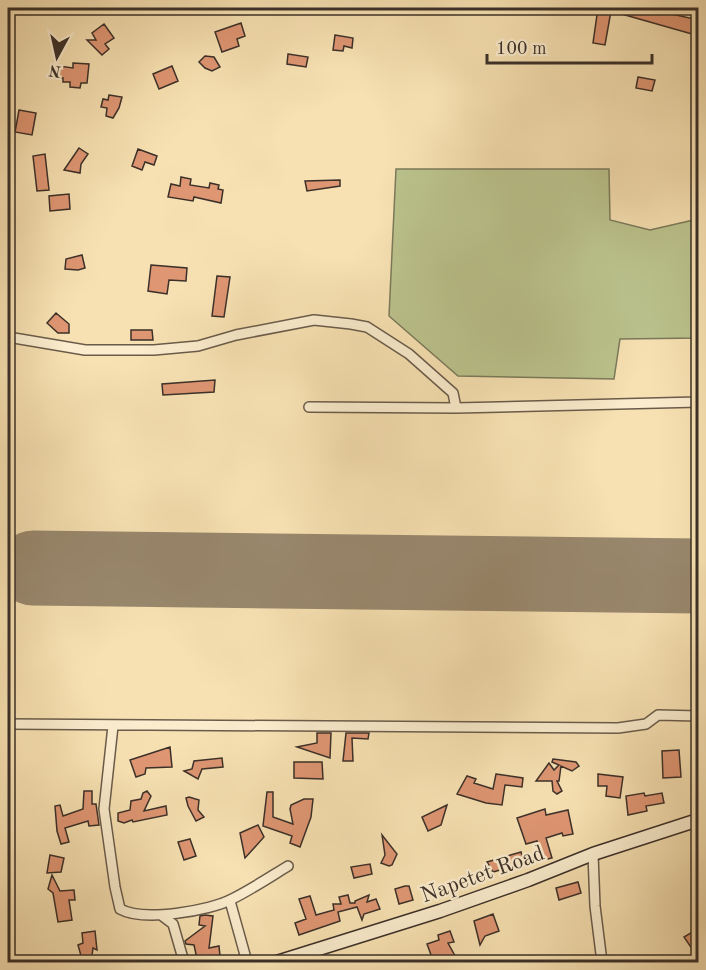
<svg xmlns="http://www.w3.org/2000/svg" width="706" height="970" font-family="'Old Standard TT',serif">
<rect width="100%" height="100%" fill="#f7e1b2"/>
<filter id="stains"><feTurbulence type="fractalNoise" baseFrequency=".00333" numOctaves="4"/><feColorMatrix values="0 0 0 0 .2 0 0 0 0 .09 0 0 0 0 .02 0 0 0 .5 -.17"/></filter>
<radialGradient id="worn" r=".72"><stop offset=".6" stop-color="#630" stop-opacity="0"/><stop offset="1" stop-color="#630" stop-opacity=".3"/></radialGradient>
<path fill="#bbc38d" stroke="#7b7a5b" stroke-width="1.5" d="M396,169H609L610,220L650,230L698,219V338L620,339L614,379L458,376L389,316Z"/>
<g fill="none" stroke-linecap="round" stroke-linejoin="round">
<path stroke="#99886e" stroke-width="75" d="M33,568L698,576"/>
</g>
<path fill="#df9673" stroke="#3b3029" stroke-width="1.5" d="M598,8H644L699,20V36L611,11L605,45L593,43Z
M241,23L245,36L237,39L239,46L222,52L215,32Z
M104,24L114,38L105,44L109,49L102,55L87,40H96L92,33Z
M335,35L353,38L352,48L344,46L343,51L333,50Z
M288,54L308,57L306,67L287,64Z
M205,56L214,57L220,67L212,71L205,68L199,62Z
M73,63L89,64L87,83H81L80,88L70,87V82H63V78H57L59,66L73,68Z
M172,66L178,81L159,89L153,74Z
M638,77L655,80L652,91L636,88Z
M109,95L122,97L119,108L113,118L106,116L107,108L101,107L103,99L108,100Z
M19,110L36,113L32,135L15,132Z
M79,148L88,154L81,164L80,173L64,170Z
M138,149L157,156L154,165L145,162L142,170L132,166Z
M45,154L49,190L37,191L33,156Z
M181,177L191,179L190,185L209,188L210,183L219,185L218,189L223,190L221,203L194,197L193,201L168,197L171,184L180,186Z
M340,180V186L307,191L305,181Z
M69,194L70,209L50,211L49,196Z
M82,255L85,268L78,270L65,269L66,259Z
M151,265L187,268L186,281L169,280L167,294L148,291Z
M217,276L230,277L224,317L212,316Z
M56,313L69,324V333H58L47,323Z
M131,330H152L153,340H131Z
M215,380L214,392L163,395L162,384Z
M317,733H331L330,758L297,747L317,743Z
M346,733H369L368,739L352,738L353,761H343Z
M170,747L172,767L146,768L145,774L136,777L130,760Z
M679,750L681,777L663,778L662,751Z
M222,758L223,767L202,769L198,779L184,771L192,769L194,761Z
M553,759L576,762L579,766L572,771L561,766L559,781H557L562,791L557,794L553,791L552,781H536L549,763L554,770L559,765L552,762Z
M294,762H322L323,779L294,778Z
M496,774L523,778L522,787L505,785L502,805L486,803L457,794L467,776L476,779L474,783L493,789Z
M598,774L623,777L620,798L606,796L607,786H598Z
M84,791H92V804H96L99,825L89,826L88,821L65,828L69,842L61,844L57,831L55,806L60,805L63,816L83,809Z
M147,791L151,796L144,811L166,806L167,815L133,822L132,820L124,823L118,821V813L130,810L131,801L141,799L143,793Z
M267,792H273V817L293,824L290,809L291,805L304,799H313L311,817L300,847L290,843L292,836L263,826Z
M644,793L645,796L662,793L664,803L646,806L647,811L628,815L626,796Z
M189,797L199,800L198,810L204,817L196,821L188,806L186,798Z
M447,805L441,825L428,831L422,817Z
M545,809L546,815L568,810L573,834L563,836L562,833L546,838L552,858L543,860L537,841L526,844L517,818Z
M258,825L264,837L245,858L240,833Z
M382,835L397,854L392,865L389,866L381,863L385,855Z
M190,839L196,856L184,860L178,842Z
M521,852L524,863L493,872L487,862Z
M50,855L64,858L61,872L47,873Z
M370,864L372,874L354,878L351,867Z
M52,875L60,891L74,890L75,900H69L72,920L58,922L53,893L48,889Z
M578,882L581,893L559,900L556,888Z
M405,886H409L413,900L399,904L395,889Z
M348,895L350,903H355V901L369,895L367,902L376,899L380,909L364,914L362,920L357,907L338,912L340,921L299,935L295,923L306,919L299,899L310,896L316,915L334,910L333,904H341L339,897Z
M493,914L499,931L485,936L480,945L474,921Z
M205,915L213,916L209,948L219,946L220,956L197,959L194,945L186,944L185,941L205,926L199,925L200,916Z
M699,928V959L684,937Z
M95,931L97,950L93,948L91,963H83L78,945L83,943L82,933Z
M450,931L454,942L448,943L459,963H434L427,944L439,940L438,935Z"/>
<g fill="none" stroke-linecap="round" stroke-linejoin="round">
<defs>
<path id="street" d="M8,337L85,350H154L198,346L236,335L314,320L351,324L367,327L409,354L453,393L456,408
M309,407L456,408L698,402
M8,724L618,728L646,724L658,715L698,716
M113,726L104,809L115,887L120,909C143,922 210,911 232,899C252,889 270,877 288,866
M593,854L595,906L602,962
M230,901L247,962
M161,915L173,924L184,962"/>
<path id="secondary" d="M277,962L440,911L528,880L593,854L698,820"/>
</defs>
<use href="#street" stroke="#6a5c4b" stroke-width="12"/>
<use href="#secondary" stroke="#3b3029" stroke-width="15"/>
<use href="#street" stroke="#faeccd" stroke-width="9"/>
<use href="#secondary" stroke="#faeccd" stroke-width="12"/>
</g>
<g text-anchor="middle" stroke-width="5" stroke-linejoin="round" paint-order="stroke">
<g font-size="22" fill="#3b3029" stroke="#faeccd">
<text transform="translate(482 873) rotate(-20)" y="8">Napetet Road</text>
</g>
</g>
<rect width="706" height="970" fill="none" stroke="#f7e1b2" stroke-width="30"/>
<rect x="9" y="9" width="688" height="952" fill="none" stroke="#3b3029" stroke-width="3"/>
<rect x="15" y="15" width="676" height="940" fill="none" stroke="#3b3029" stroke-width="1.5"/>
<g transform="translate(57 57) rotate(188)" stroke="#faeccd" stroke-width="4.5" paint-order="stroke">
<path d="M0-4.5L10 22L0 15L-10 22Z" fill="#3b3029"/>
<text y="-9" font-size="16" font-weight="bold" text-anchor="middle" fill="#3b3029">N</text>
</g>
<path d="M487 54v9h165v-9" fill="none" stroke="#3b3029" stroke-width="3"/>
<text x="496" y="54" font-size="18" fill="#3b3029" stroke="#faeccd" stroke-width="4.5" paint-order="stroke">100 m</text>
<rect width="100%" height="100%" filter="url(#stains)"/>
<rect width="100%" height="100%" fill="url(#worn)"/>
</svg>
